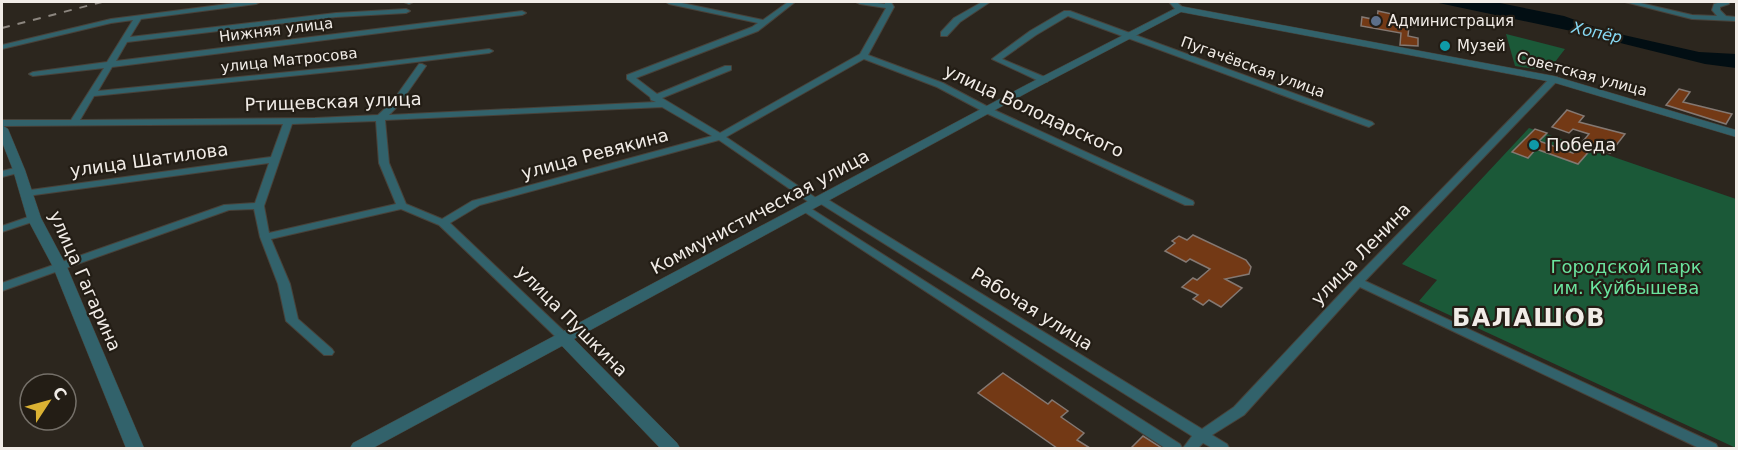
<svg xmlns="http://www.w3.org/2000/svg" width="1738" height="450" font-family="'DejaVu Sans',sans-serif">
<rect width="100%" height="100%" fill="#2c261e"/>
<path fill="#1b5938" d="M1506,34L1565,49L1548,71L1515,66Z
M1529,128L1736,199V448L1419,301L1437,280L1402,264Z"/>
<path fill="#020e13" d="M1434,2H1495L1564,16L1606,31L1699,52L1736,54V68L1705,64L1576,32Z"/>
<path fill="#733915" stroke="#847872" stroke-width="1.5" d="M1378,11L1392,14L1391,22L1409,26L1408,36L1418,38V46L1400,45L1401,33L1361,26L1362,17L1377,20Z
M1679,89L1690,92L1683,102L1732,114L1726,124L1666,105Z
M1567,110L1584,116L1579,122L1625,134L1610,153L1593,147L1578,164L1536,149L1528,158L1512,152L1535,129L1547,133L1539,141L1573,153L1589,134L1573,129L1569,133L1552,127Z
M1193,235L1246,260L1251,267L1249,274L1225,279L1242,288L1221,307L1209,300L1203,305L1193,299L1198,295L1182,287L1193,278L1197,280L1210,269L1190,259L1186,262L1165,251L1175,243L1172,241L1179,236L1187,240Z
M1003,373L1048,404L1052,400L1068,411L1061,417L1084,433L1077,440L1090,448H1057L978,393Z
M1143,436L1162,448H1131Z"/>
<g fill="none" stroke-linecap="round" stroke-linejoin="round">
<defs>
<path id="minor" d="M243,2H260L256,4L141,19L130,37L336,13L406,9L410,11L406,13L336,17L127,42L116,61L522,11L526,13L522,15L112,67L98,91L359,65L489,49L493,51L489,53L359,69L94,96L80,120L315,118L378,115L392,102L419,64H422L426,66L398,106L389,115L656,102L651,100L650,97L627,79V75L752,27L758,23L669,4L666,2H677L763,20L788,2H795L758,31L636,78L657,94L725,66H731V70L662,98L720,133L860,54L886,8L860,4L856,2H870L885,4V2H891L894,7L868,55L943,83L992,109L1193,201L1194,203L1193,205H1185L986,113L937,87L864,59L726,137L819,200L827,199L1202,429L1234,407L1354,279L1551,77H1557V81L1365,281L1716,444L1718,448H1699L1360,287L1244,415L1212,435L1227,444L1229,448H1212L1203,443L1198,448H1183L1192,436L821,204L813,205L719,140L480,205L450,223L567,334L569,337L567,340H559L439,225L401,209L271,239L290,284L298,319L332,349L334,352L332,355H324L286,321L278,284L260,237L254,209L229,210L2,291V283L224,205L255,203L269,163L27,196L23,195L22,193L23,191L271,157L283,124L2,126V120H71L104,68L33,76L29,74L33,72L107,62L133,20L111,23L2,49V45L111,19ZM662,107L712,136L472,201L442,219L406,204L389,163L385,120ZM376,121L379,163L396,204L269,233L264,206L292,124Z
M404,2H413L409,4Z
M982,2H990L960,22L947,36H941V32L954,18Z
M1169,2H1177L1184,9L1177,11Z
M1625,2H1636L1692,15L1717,16L1712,10L1714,4L1721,2H1729V4L1720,7V10L1726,16L1736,17V21L1692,19Z
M1064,11H1070L1372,122L1374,124L1369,127L1366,126L1068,16L1036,35L1002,59L1047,78V82H1041L992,59L1030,31Z
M19,167L24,170L22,172L2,177V171Z
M807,206L1180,444L1182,448H1165L803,211L802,209L803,207Z
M34,215L39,218L38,220L2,232V226Z"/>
<path id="tertiary" d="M1180,6L1554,76L1736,130V137L1552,82L1181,12L1032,90L574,339L677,443L680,448H660L562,346L373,448H350L353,443L1024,86Z
M2,125L8,129L25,170L41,218L67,267L144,448H126L53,267L27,218L13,170L2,142Z"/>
</defs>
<use href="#minor" stroke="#48423a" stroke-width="2"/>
<use href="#tertiary" stroke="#48423a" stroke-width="1"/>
<use href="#minor" fill="#32626b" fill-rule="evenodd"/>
<use href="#tertiary" fill="#32626b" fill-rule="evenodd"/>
<path stroke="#8c867f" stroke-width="2" stroke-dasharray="8 8" stroke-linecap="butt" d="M2,28L102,2"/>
</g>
<circle fill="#5c6f8a" stroke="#231d15" stroke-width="2" cx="1376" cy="21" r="6"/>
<g fill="#0f9aa8" stroke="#231d15" stroke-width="2">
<circle cx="1445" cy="46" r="6"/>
<circle cx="1534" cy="145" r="6"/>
</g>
<g text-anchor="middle" stroke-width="4.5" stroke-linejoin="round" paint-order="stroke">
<g font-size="15" fill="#f1ece7" stroke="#231d15" text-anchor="start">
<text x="1388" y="26">Администрация</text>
<text x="1457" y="51">Музей</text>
</g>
<g font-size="15" fill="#f1ece7" stroke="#231d15">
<text transform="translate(276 30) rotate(-7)" y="5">Нижняя улица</text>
<text transform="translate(289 60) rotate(-6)" y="5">улица Матросова</text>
<text transform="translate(1253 67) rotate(20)" y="5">Пугачёвская улица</text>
<text transform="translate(1582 74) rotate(15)" y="5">Советская улица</text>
</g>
<g font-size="16" font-style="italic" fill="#87daf5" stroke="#231d15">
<text transform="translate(1597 32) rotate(12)" y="6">Хопёр</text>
</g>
<g font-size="18" fill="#f1ece7" stroke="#231d15">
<text transform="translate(333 102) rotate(-2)" y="6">Ртищевская улица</text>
<text transform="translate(1034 111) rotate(25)" y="6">улица Володарского</text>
<text transform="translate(595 154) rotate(-15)" y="6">улица Ревякина</text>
<text transform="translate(149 160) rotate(-8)" y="6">улица Шатилова</text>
<text transform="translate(760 212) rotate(-28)" y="6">Коммунистическая улица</text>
<text transform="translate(1361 254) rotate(-46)" y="6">улица Ленина</text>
<text transform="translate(85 281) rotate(66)" y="6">улица Гагарина</text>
<text transform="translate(1032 309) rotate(32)" y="6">Рабочая улица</text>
<text transform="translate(572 321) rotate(45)" y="6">улица Пушкина</text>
</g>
<g font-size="18" fill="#f1ece7" stroke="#231d15" text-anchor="start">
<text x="1546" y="151">Победа</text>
</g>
<g font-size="18" fill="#6ae49e" stroke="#231d15">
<text x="1626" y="273">Городской парк<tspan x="1626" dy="21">им. Куйбышева</tspan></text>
</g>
<g font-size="24" font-weight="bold" letter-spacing="1.5" fill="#f1ece7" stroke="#231d15">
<text x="1529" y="326">БАЛАШОВ</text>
</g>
</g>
<rect width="1738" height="450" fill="none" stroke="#f1ece7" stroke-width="6"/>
<g transform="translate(48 402) rotate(54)"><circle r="28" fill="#231d15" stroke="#757069" stroke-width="1.5"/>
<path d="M0-4.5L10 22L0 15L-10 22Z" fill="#dbb233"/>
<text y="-9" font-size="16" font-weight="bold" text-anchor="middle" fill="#f1ece7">С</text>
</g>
</svg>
